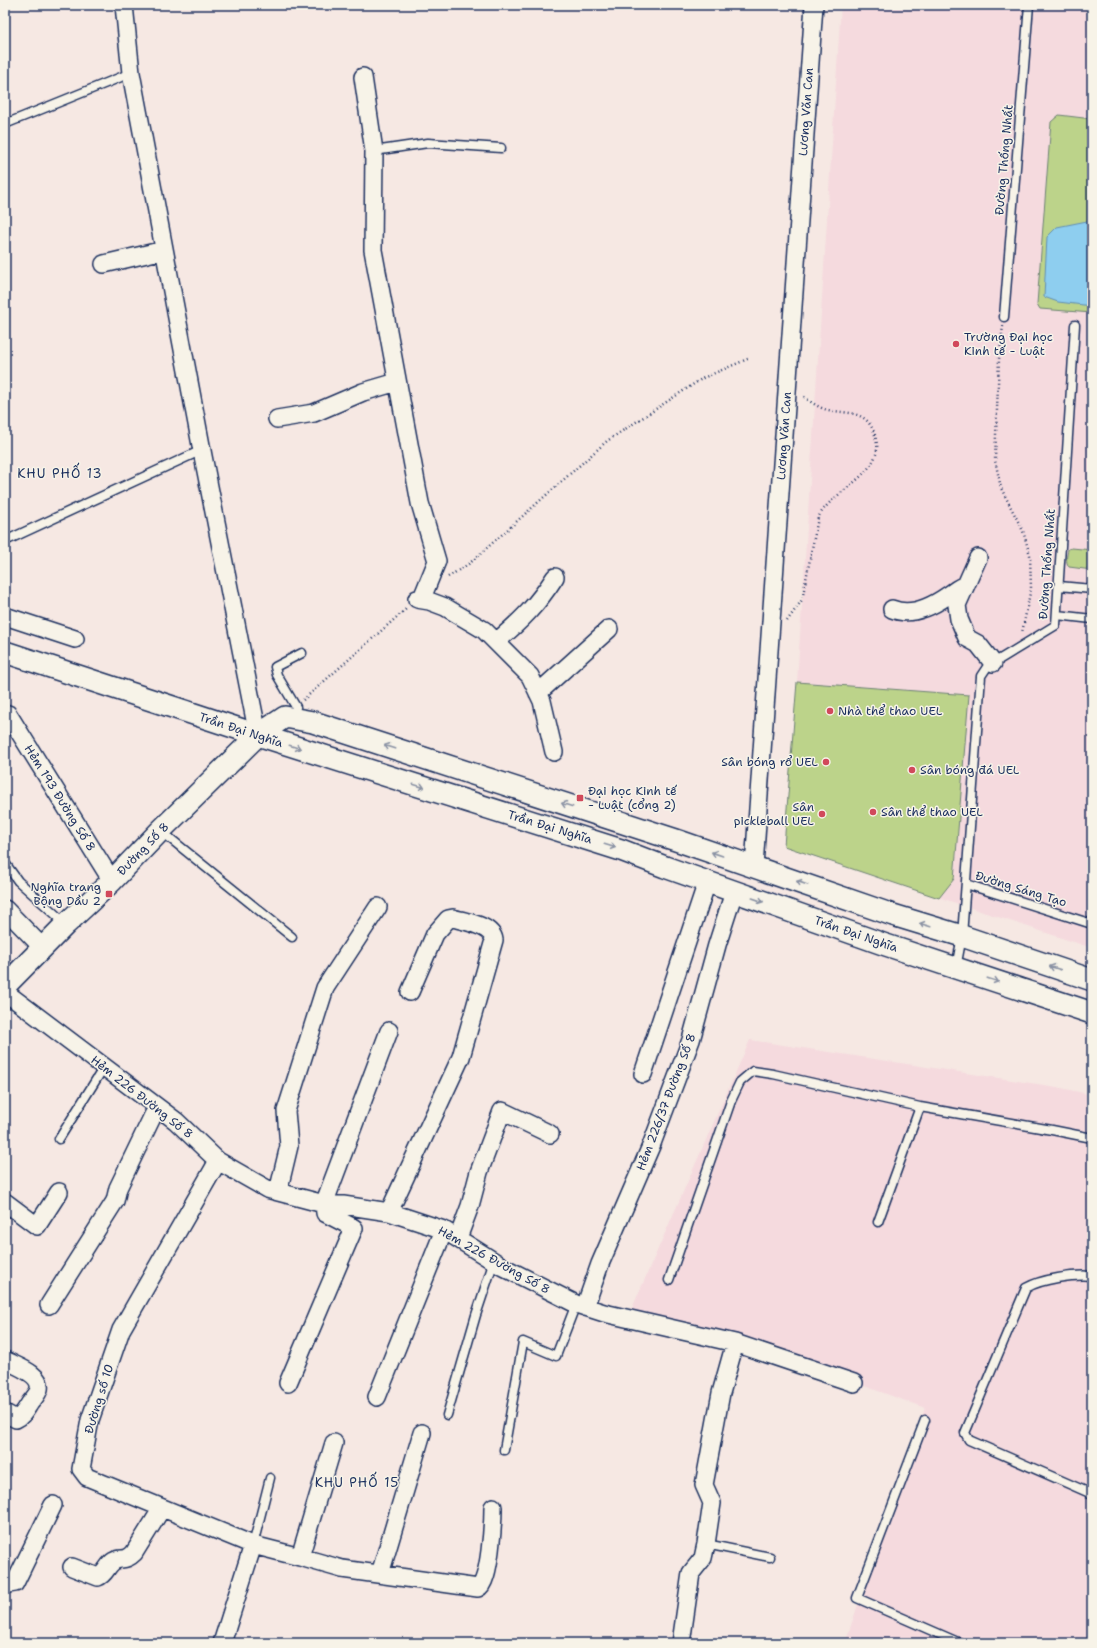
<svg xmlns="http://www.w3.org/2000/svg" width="1097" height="1648" font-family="'Shantell Sans',sans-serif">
<rect width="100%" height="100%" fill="#f6e8e3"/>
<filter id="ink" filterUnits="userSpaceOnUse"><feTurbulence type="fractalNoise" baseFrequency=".025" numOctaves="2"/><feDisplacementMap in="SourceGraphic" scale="8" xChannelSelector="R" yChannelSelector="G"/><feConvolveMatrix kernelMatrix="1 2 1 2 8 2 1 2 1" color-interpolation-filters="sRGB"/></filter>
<g filter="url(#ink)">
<path fill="#f5dade" d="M841,5H1092V948L784,846L797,682Z
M750,1040L1057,1087L1092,1095V1643H845L925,1408L738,1340L629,1315Z"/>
<path fill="#bcd38a" stroke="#6c8174" d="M1059,115L1092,119V313L1040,309L1037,304L1051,122Z
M1092,340V361L1088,357V345Z
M1072,548L1092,550V570L1069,567C1065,561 1067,556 1068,549Z
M797,682L969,695L954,879L939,898L784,846Z"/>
<path fill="#8eceef" stroke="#608eb5" d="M1092,220V306L1058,302L1044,297L1047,237L1057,227Z"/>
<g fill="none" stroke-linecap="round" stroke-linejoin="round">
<defs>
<path id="service" d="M5,124L131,73
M374,151L428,143L501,148
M1004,317L1029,5
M5,541L202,450
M1059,586L1092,589
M1057,615L1092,619
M296,707L277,675L275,667L302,653
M161,831L292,937
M5,863L18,881L65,923
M966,884L1092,924
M956,968L962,936L981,676L987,667L1056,625L1075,325
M59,1139L104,1067
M878,1222L920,1107
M1092,1276C1075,1274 1041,1279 1026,1288L965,1433L969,1440L1092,1494
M669,1280L731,1101L740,1082L753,1071L773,1074L920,1107L1052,1130L1092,1138
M447,1415L476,1315L494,1261
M925,1420L857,1598L960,1643
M504,1450L523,1342L556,1356L576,1304
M706,1544L770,1557
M253,1545L270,1478"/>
<path id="minor" d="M124,5L131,73L203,456L258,735
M363,77L374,151L373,250L420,503L437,561L424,593
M104,264L164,250
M277,419L314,413L363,392L397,382
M978,558L957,605L959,619L967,638L978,644L993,663
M417,599L429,601L445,607L484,630L530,676L542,701L554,752
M892,609C911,617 931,607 947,596C954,592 958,587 966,585
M5,616L75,639
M496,642C522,620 537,605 555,577
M538,693L609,629
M8,714L112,881
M754,866L814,5
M5,909L43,948
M5,992L176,1121L218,1161L267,1189L324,1204L343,1205L389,1212L444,1230L503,1267L576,1304L604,1313L735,1343L854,1383
M643,1074L707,882
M218,1161L121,1330L90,1420L81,1469L87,1477L253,1545L222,1643
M278,1192L289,1146L286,1111L325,988L378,907
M5,1202L37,1226L59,1192
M389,1212L461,1057L494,940C492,925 466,922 453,918L448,919L435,934L410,992
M458,1238L470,1206L479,1172L502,1111L550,1134
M49,1305L115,1201L118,1188L157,1107
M585,1307L600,1264L651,1146L691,1040L717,945L734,892
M5,1360C16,1366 42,1374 39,1389C38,1394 33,1399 30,1403C26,1409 23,1416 16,1419L5,1413
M288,1383L354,1228L325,1213L324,1204L389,1031
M377,1397L444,1230
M253,1545L300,1557L342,1569L478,1588C490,1583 493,1521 493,1507
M300,1557L334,1443
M72,1567L98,1577C106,1574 107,1565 114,1561C122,1556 124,1563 134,1553L162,1508
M380,1574L422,1433
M5,1583L9,1584L15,1583L53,1505
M681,1643L691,1573L703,1558L706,1544L712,1503L704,1485L721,1393L735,1343"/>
<path id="tertiary" d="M5,652L258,735L621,850L665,867L883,944L1092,1013
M5,986L66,924L112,881L160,831L258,735L285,717L313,722L676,840L893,915L962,936L1092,980"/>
</defs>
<use href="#service" stroke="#1b2f5e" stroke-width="11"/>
<use href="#minor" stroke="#1b2f5e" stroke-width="20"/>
<use href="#tertiary" stroke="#1b2f5e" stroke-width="24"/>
<path stroke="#1b2f5e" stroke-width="2.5" stroke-dasharray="1 3" stroke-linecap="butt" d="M1003,326L999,359L995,460L1001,488L1023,531L1030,555L1031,588L1022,633
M448,577L470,563L607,441L703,378L750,358
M787,621L802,600L818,518C830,493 872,479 877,450C878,446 876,440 875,435C867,410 849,414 828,410C819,408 809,401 802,395
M303,700L406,609"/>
<use href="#service" stroke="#f7f3e8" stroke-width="8"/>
<use href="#minor" stroke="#f7f3e8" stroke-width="17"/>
<use href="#tertiary" stroke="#f7f3e8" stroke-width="21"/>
</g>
<defs><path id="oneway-shaft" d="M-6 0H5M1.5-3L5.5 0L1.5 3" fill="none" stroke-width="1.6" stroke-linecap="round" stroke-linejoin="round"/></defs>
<g stroke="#8991a3">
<use href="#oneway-shaft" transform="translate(295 747) rotate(17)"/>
<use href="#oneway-shaft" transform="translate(390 747) rotate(-162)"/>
<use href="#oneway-shaft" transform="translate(419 786) rotate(17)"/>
<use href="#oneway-shaft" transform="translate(567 805) rotate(-162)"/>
<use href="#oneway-shaft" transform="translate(610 846) rotate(17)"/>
<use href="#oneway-shaft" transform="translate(717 854) rotate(-161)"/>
<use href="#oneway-shaft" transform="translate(802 883) rotate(-161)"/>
<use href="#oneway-shaft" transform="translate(758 900) rotate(19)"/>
<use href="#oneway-shaft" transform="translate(925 925) rotate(-163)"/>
<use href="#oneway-shaft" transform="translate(1055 968) rotate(-162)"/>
<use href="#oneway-shaft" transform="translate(993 980) rotate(18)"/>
</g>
</g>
<g fill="#d1495b" stroke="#f7f3e8" stroke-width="1.5">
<circle cx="956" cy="344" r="4"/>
<circle cx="830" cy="711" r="4"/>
<circle cx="826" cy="762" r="4"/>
<circle cx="912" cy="770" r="4"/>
<rect x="576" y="794" width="8" height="8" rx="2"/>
<circle cx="873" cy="812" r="4"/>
<circle cx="822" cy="814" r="4"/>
<rect x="105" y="890" width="8" height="8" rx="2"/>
</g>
<g text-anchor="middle" stroke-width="3" stroke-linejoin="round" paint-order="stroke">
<g font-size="12" fill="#1b2f5e" stroke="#f7f3e8">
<text transform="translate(806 112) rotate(-86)" y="4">Lương Văn Can</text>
<text transform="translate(1004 160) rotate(-85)" y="4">Đường Thống Nhất</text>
<text transform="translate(784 436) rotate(-86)" y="4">Lương Văn Can</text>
<text transform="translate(1047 564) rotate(-86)" y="4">Đường Thống Nhất</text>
<text transform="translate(241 730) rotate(18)" y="4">Trần Đại Nghĩa</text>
<text transform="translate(60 798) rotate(58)" y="4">Hẻm 193 Đường Số 8</text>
<text transform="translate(550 827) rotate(17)" y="4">Trần Đại Nghĩa</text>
<text transform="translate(143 849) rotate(-46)" y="4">Đường Số 8</text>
<text transform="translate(1021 889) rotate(17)" y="4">Đường Sáng Tạo</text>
<text transform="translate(856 934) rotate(19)" y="4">Trần Đại Nghĩa</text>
<text transform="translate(142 1097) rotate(38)" y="4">Hẻm 226 Đường Số 8</text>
<text transform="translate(666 1102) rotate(-69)" y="4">Hẻm 226/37 Đường Số 8</text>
<text transform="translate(494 1260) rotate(29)" y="4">Hẻm 226 Đường Số 8</text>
<text transform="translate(99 1399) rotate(-73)" y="4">Đường số 10</text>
</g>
<g font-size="12" fill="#1b2f5e" stroke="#f7f3e8" text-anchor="start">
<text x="964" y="341">Trường Đại học<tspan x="964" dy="14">Kinh tế - Luật</tspan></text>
<text x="838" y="715">Nhà thể thao UEL</text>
<text x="818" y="766" text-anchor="end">Sân bóng rổ UEL</text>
<text x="920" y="774">Sân bóng đá UEL</text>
<text x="588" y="795">Đại học Kinh tế<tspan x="588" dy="14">- Luật (cổng 2)</tspan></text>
<text x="814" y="811" text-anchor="end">Sân<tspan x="814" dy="14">pickleball UEL</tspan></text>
<text x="881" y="816">Sân thể thao UEL</text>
<text x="101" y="891" text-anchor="end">Nghĩa trang<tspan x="101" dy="14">Bộng Dầu 2</tspan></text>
</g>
<g font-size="13" letter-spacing="1" fill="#1b2f5e" stroke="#f7f3e8">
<text x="60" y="478">KHU PHỐ 13</text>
<text x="357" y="1487">KHU PHỐ 15</text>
</g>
</g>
<rect width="1097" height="1648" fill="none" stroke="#f7f3e8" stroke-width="20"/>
<rect x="10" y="10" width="1077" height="1628" fill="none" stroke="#1b2f5e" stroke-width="1.5" filter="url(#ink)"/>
</svg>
